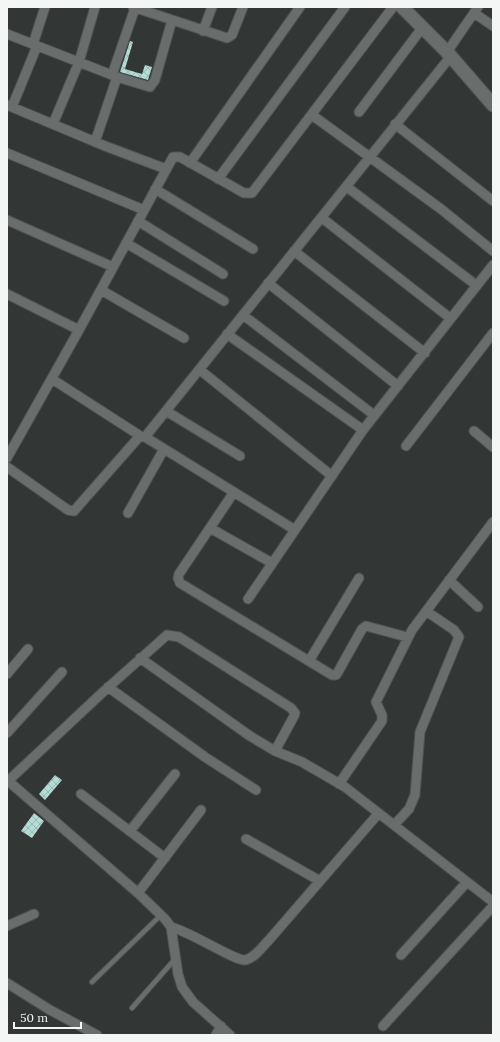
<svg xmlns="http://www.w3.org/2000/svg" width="500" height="1042" font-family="Lora,serif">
<defs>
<pattern id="building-cross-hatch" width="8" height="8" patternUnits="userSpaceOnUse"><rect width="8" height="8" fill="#b4dcd6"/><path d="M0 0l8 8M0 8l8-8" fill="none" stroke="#99b8b3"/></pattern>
</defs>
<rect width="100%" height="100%" fill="#323635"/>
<path fill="url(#building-cross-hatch)" d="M130,41L133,42L125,69L142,74L145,65L152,67L148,80L120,72Z
M55,775L62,780L45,800L39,794Z
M34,813L44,821L32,838L21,831Z"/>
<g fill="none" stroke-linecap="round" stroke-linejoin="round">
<defs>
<path id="lane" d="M92,982L161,915
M132,1008L175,959"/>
<path id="street" d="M133,7L227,38L232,35L243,7
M474,13L493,26
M203,31L212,7
M7,34L117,77L150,87L155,80L172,20
M33,44L45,7
M447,52L478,7
M112,75L135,8
M7,105L105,146L166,169
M12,107L37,46
M359,112L422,28
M312,115L441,209L493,251
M53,124L79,62L95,7
M395,124L493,201
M95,142L117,77
M7,153L144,210
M190,163L300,7
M218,179L345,7
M347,187L476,285
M155,189L253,249
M322,218L450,318
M7,220L113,267
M138,221L223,274
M126,243L224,301
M294,251L425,353
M268,283L398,386
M101,290L184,338
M7,294L79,330
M243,315L374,415
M227,334L363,430
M200,370L332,476
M52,379L142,437
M166,411L240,456
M474,431L493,447
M145,437L451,56
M406,446L493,333
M7,458L79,330L173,157H180L244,193H252L393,7
M7,467L68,510L74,511L139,437H145L295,530
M234,492L179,574L178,578L180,583L332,675H336L338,672L362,629L366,626L407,637
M128,513L164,449
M210,528L272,563
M449,580L478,607
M248,599L363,430L493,265
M140,658L250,736L275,751L302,762L345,787L493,902
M309,661L359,578
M7,674L28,649
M108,687L205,757L256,790
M7,733L62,672
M7,780L138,893L165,919L171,927L178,974L182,987L193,1002L230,1035
M8,781L103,692L167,635L179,637L291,708L295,713L294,716L275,751
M339,784L382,721V715L376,702L412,630L493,522
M81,794L165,858
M394,825L409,809L415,795L420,732L459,637L454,630L426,611
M130,831L175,774
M246,839L320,881
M138,893L201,810
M7,926L34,914
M171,927C189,931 235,961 245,960C255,958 262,947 269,940L378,814
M401,955L467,882
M7,983L50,1010L97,1035
M383,1026L493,906
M216,1035L221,1026"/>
<path id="secondary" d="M402,7L447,52L493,105"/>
</defs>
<use href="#lane" stroke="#4e5251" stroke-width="6"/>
<use href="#street" stroke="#4e5251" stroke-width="11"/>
<use href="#secondary" stroke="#4e5251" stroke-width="15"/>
<use href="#lane" stroke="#696e6d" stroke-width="4.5"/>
<use href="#street" stroke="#696e6d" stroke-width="9"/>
<use href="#secondary" stroke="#696e6d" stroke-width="13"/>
</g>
<rect width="500" height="1042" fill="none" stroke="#f3f6f5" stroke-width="16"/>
<path d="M14 1022v6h67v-6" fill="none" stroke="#f3f6f5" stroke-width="2"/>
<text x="20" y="1022" font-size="12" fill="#f3f6f5" stroke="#323635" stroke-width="3" paint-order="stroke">50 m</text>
</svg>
